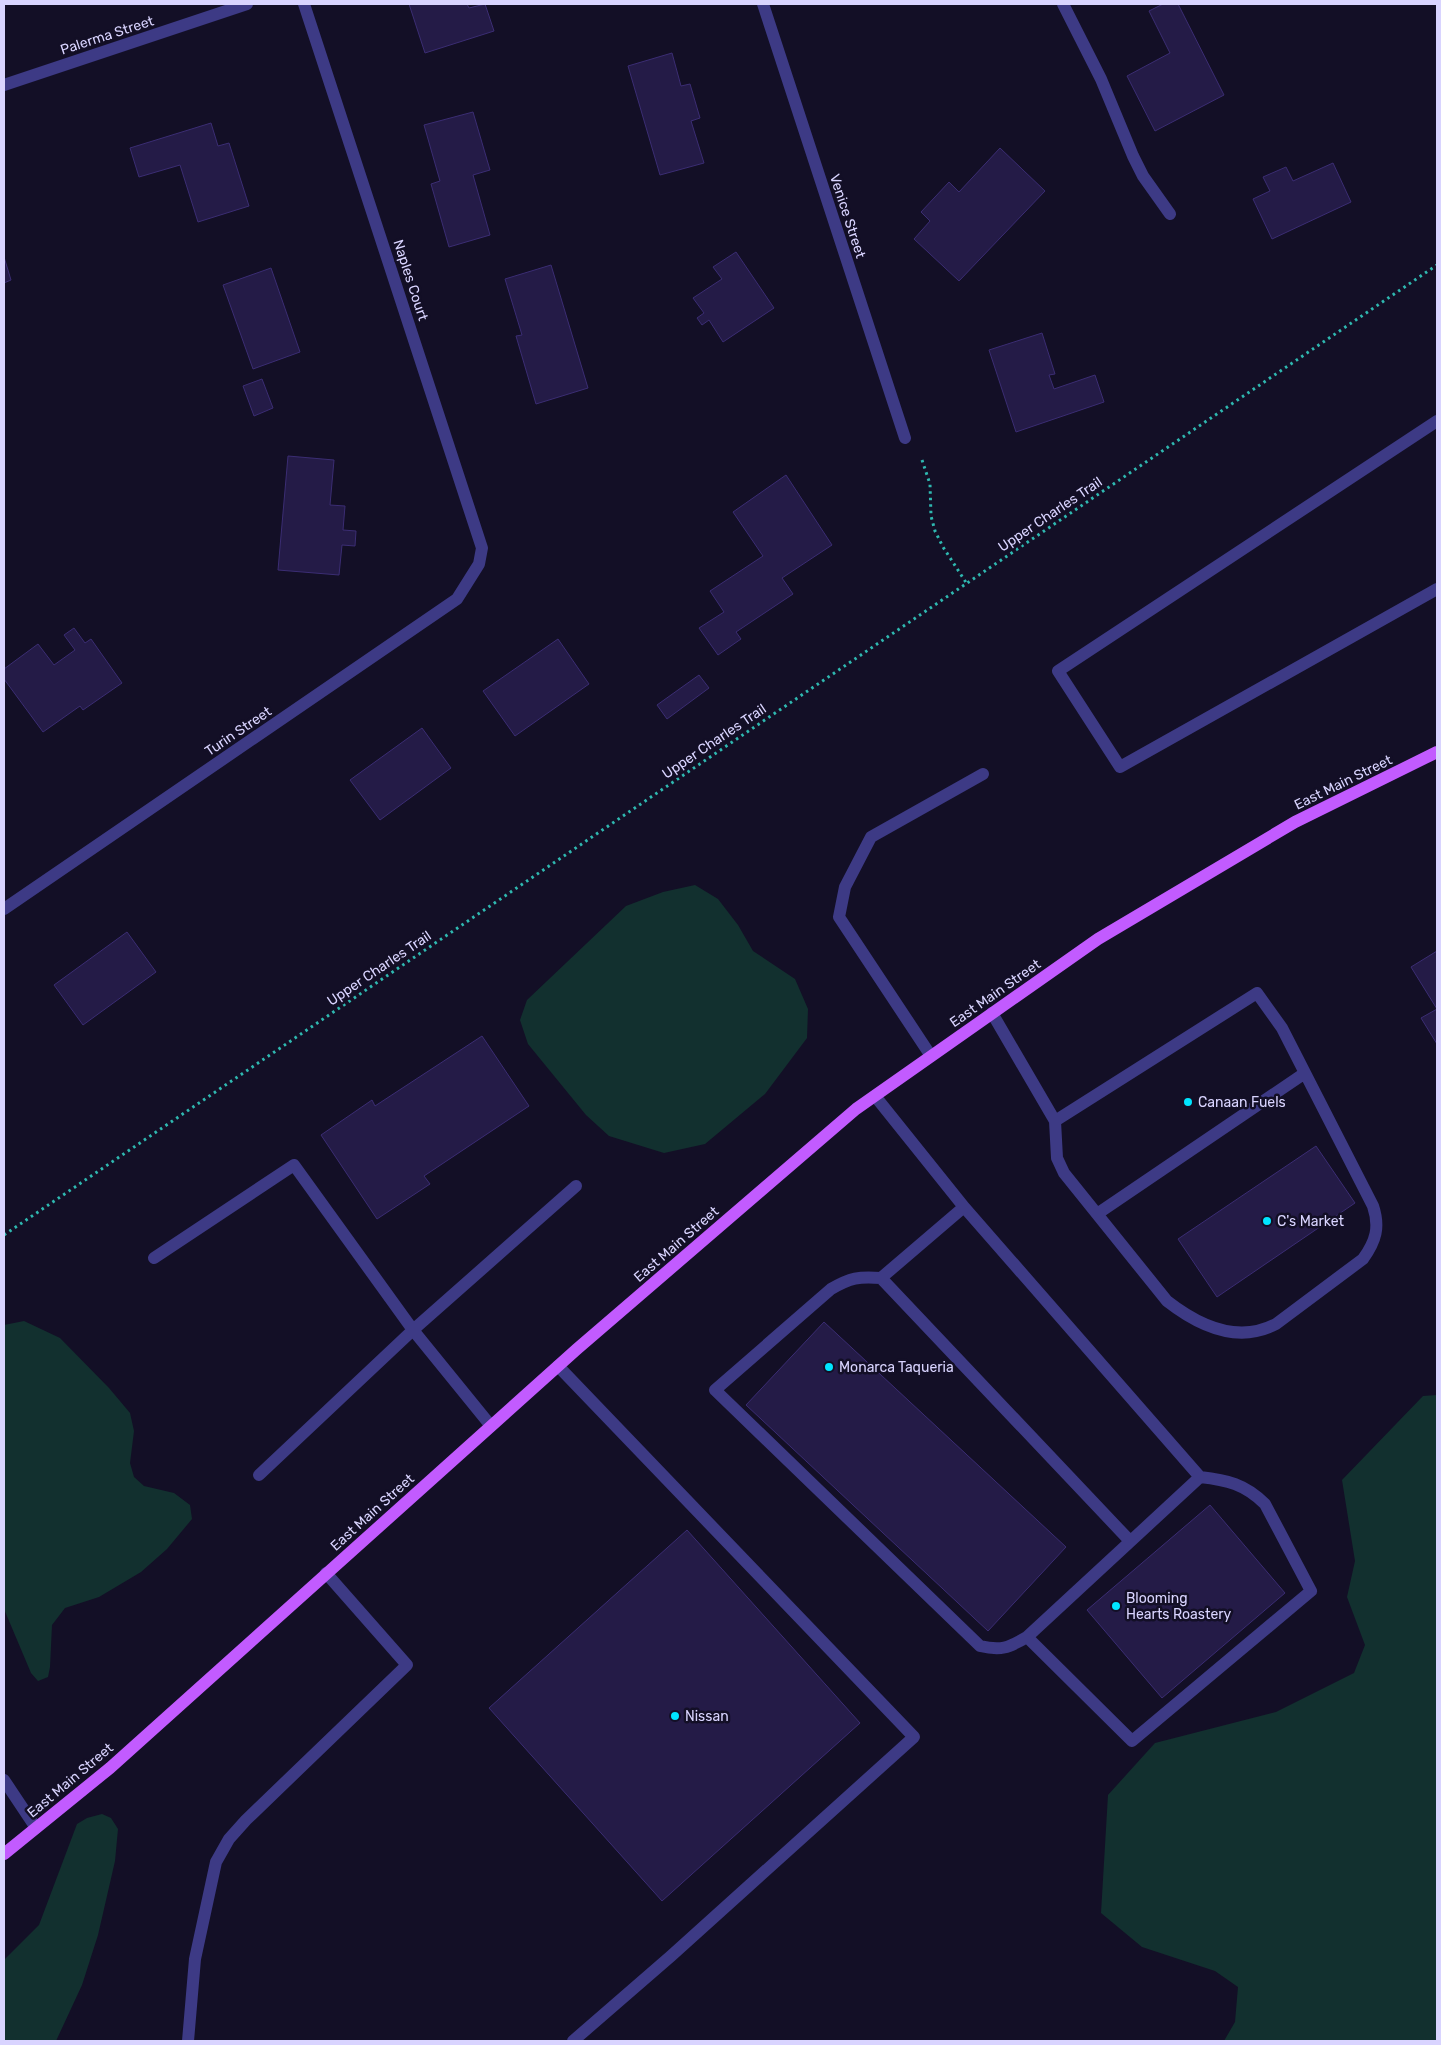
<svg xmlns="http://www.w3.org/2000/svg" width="1441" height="2045" font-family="Rubik,sans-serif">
<rect width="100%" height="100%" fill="#130f26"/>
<path fill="#12302f" d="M695,885L718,899L738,925L753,951L795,979L808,1009L807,1038L765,1094L705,1144L664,1153L609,1136L586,1115L528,1044L520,1020L527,1000L626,906L663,892Z
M24,1321L60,1338L109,1388L130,1413L134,1431L130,1463L134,1477L144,1486L174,1493L190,1505L192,1519L167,1549L141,1572L99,1597L65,1608L52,1625L50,1667L48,1677L38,1681L31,1673L4,1609V1325Z
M1437,1395V2040L1224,2041L1235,2022L1238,1987L1215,1971L1142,1947L1101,1913L1108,1795L1155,1743L1276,1712L1354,1673L1365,1645L1347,1597L1355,1561L1342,1480L1423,1396Z
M102,1814L111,1818L118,1829L115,1861L98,1935L82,1985L56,2041H4V1960L39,1925L77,1824L87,1818Z"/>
<path fill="#241b47" stroke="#3b2d73" d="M409,4H467L469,8L485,4L494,31L425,53Z
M1163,4H1178L1224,95L1155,131L1127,76L1170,53L1149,11Z
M672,53L681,86L690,84L700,118L691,121L704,163L660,175L628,66Z
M473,112L490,170L473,175L490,235L449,247L431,184L440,181L424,125Z
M211,123L218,146L229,143L249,206L198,222L180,165L139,177L130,148Z
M1000,148L1045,191L959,281L914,239L930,221L921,212L949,182L959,192Z
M1333,163L1351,202L1272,239L1253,199L1270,191L1263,177L1286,167L1293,181Z
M736,252L774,308L723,342L709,320L702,325L697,318L704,313L693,298L722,279L713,267Z
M4,257L11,280L4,283Z
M551,265L588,388L536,404L516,336L522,335L505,279Z
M271,268L300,352L253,369L223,285Z
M1042,333L1055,374L1049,375L1054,389L1095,375L1104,402L1016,432L989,350Z
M262,379L273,408L254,416L243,386Z
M288,456L334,460L330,505L345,506L343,530L356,531L355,546L342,545L339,575L278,570Z
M786,475L832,545L782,578L793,594L736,632L741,639L718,655L699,628L724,612L710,591L763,556L733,512Z
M74,628L85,643L91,639L122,683L83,710L80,706L43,732L4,679V669L38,644L54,665L75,650L64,635Z
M558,639L589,684L515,736L483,691Z
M699,675L709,688L667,719L657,705Z
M422,728L451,768L380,820L350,780Z
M127,932L156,972L83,1025L54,985Z
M1437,951V1044L1421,1018L1437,1009L1411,967Z
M482,1036L529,1106L424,1176L430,1184L377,1219L321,1135L372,1100L375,1106Z
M1316,1146L1355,1203L1217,1297L1178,1239Z
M824,1322L1066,1547L988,1631L746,1405Z
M1210,1505L1285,1593L1162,1698L1087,1610Z
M687,1530L860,1723L662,1901L489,1708Z"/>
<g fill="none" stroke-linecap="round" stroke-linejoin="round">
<path stroke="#2fb8b0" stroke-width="3" stroke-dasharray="2.5 4" stroke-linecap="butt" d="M922,460L930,484L931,516L935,531L943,547L967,584
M4,1235L1437,265"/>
<path stroke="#3d3a85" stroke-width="12" d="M1063,4L1101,79L1133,156L1143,176L1170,214
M1437,421L1058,671L1120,767L1437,589
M992,1013L1055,1121L1057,1158L1064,1173L1167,1301C1199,1326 1238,1344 1276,1324L1363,1259C1376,1241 1380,1227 1373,1206L1282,1028L1257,993L1055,1121
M931,1056L839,917L845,887L871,837L983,774
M875,1096L964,1207
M1097,1214L1305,1073
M154,1258L294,1165L413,1330L576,1186
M881,1278L964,1207L1200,1477C1227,1480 1245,1484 1265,1504L1311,1591L1132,1741L1027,1637
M558,1366L914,1737L671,1956L573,2041
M259,1475L413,1330L491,1426
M1130,1541L881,1278C859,1276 850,1278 831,1289L715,1390L980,1646C1001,1651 1008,1648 1027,1637L1200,1477
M4,1780L36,1828
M188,2041L195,1959L216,1862L229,1839L246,1820L407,1665L326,1573"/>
<path stroke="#3d3a85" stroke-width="12" d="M763,4L905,438
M4,85L247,4
M4,909L457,599L479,564L482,548L304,4"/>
<path stroke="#c25bff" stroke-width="12" d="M4,1854L110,1768L577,1349L856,1109L1098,939L1295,822L1437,752"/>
</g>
<g fill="#00e5ff" stroke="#130f26" stroke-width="2">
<circle cx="1188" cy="1102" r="5"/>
<circle cx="1267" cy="1221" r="5"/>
<circle cx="829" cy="1367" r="5"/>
<circle cx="1116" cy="1606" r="5"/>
<circle cx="675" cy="1716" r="5"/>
</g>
<g text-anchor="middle" stroke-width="5" stroke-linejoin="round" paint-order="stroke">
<g font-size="14" fill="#d9d4ff" stroke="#130f26">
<text transform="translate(107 35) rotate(-18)" y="5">Palerma Street</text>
<text transform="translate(848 216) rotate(72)" y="5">Venice Street</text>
<text transform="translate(411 280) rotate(72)" y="5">Naples Court</text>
<text transform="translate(1050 514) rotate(-34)" y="5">Upper Charles Trail</text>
<text transform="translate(238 731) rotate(-34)" y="5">Turin Street</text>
<text transform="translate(714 741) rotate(-34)" y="5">Upper Charles Trail</text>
<text transform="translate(1343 782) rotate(-26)" y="5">East Main Street</text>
<text transform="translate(379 968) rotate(-34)" y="5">Upper Charles Trail</text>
<text transform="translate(995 993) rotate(-35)" y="5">East Main Street</text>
<text transform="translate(676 1244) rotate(-41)" y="5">East Main Street</text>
<text transform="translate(372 1512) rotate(-42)" y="5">East Main Street</text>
<text transform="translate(70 1780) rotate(-40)" y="5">East Main Street</text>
</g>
<g font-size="14" fill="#d9d4ff" stroke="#130f26" text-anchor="start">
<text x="1198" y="1107">Canaan Fuels</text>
<text x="1277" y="1226">C's Market</text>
<text x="839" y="1372">Monarca Taqueria</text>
<text x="1126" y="1603">Blooming<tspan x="1126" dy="16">Hearts Roastery</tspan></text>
<text x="685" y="1721">Nissan</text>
</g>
</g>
<rect width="1441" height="2045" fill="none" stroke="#d9d4ff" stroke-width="10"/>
</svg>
